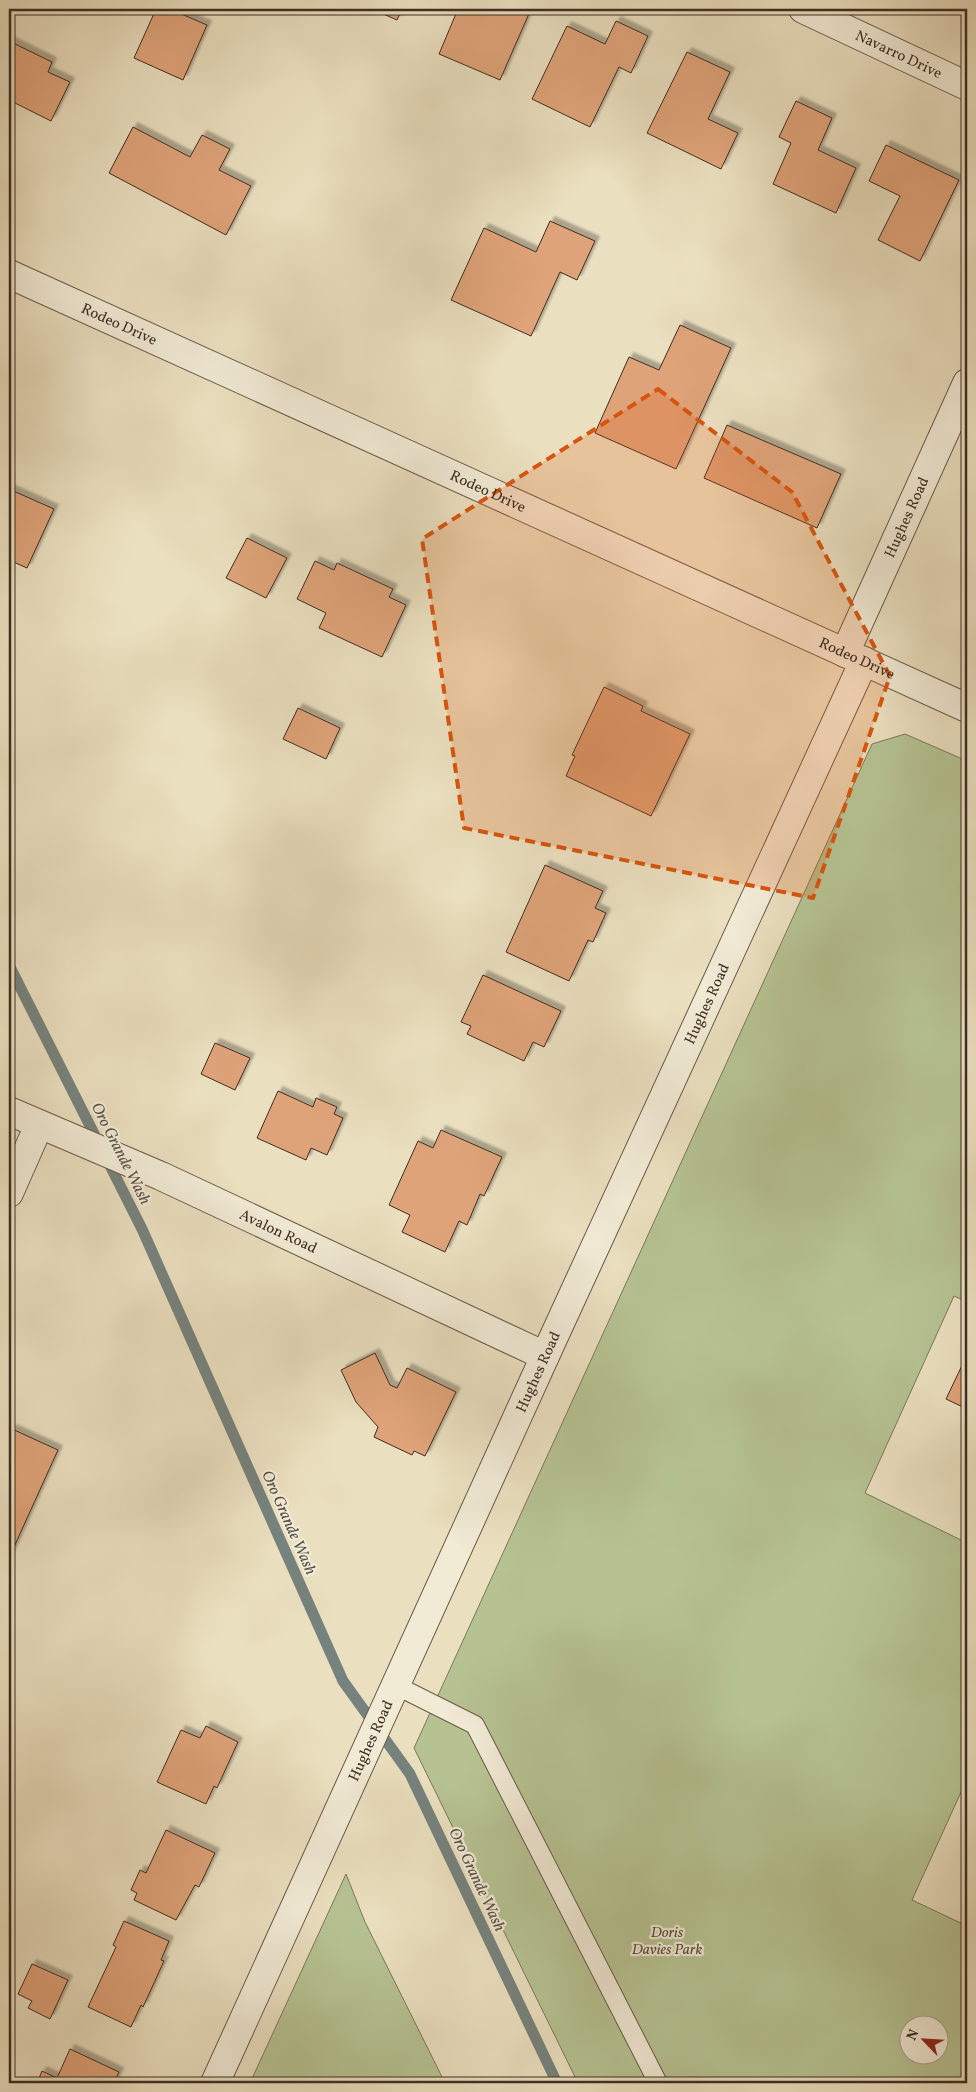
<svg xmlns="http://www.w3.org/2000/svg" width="976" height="2092" font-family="Vollkorn,serif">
<defs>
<filter id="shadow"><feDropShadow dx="4.5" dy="-4.5" stdDeviation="1" flood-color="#0004"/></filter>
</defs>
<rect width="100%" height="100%" fill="#eadfbf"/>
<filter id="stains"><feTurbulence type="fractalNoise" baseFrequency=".004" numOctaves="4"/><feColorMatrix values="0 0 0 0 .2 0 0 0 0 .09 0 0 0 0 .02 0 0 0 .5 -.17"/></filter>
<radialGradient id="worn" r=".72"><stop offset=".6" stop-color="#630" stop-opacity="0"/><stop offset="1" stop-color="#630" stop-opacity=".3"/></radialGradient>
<path fill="#b6c292" stroke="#7a785a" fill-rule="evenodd" d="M905,734L967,761V1302L954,1296L865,1493L967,1543V1779L912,1900L967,1926V2083H578L414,1748L872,744ZM908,2024H938V2054H908Z
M346,1874L365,1922L445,2083H250Z"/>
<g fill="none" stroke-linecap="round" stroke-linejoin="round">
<path stroke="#76827d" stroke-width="11" d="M9,965L142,1229L343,1681L410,1774L557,2083"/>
</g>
<path fill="#dfa379" stroke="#3f2e22" filter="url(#shadow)" d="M156,9H170L207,25L183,80L134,58Z
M372,9H402L397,20Z
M458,9H531L500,80L439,54Z
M616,21L648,36L631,73L619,67L590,127L532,99L567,26L605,44Z
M9,41L52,62L48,72L70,82L51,121L9,100Z
M687,52L730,72L708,119L738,133L721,169L647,133Z
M796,101L832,118L818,150L856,168L836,213L773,184L791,143L779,137Z
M133,127L190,157L202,135L230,149L219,170L251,186L226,235L109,173Z
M886,145L959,180L920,261L878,240L900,196L869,181Z
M550,221L595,241L577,280L560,272L531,336L451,300L484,228L536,252Z
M680,325L731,348L676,469L595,433L629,357L659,370Z
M727,425L841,474L817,528L704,478Z
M9,489L54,509L27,568L9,560Z
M247,538L287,558L266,598L226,578Z
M315,561L334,570L337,563L393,589L389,597L406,605L382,657L319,628L326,613L297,599Z
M604,687L643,706L641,711L690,734L651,816L566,776L575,756L572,755Z
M298,708L340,728L326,759L283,739Z
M545,865L603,891L595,908L606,913L593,942L588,940L569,981L506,952Z
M483,975L561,1011L544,1047L533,1042L524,1061L467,1034L471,1026L461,1022Z
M215,1043L250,1058L235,1090L201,1074Z
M278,1091L313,1107L316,1098L337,1107L334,1114L343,1118L327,1155L311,1148L306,1160L257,1138Z
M441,1130L502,1157L484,1196L480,1194L467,1225L459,1221L445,1252L402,1232L410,1215L389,1205L418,1141L433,1148Z
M375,1353L390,1385L397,1388L407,1368L456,1392L425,1456L414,1451L412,1455L374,1437L378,1427L356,1402L341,1370Z
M967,1355V1409L946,1399Z
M12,1429L58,1450L9,1558V1437Z
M206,1726L238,1742L217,1788L214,1786L206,1804L157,1782L181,1730L200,1738Z
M166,1830L215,1853L199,1887L195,1885L176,1920L134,1900L137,1893L131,1890L140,1870L146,1873Z
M124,1921L169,1941L161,1960L164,1961L143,2007L141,2005L131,2027L88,2007L116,1947L113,1945Z
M32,1964L68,1980L50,2019L28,2008L32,2001L18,1994Z
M70,2049L119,2072L114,2083H37L42,2071L57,2078Z"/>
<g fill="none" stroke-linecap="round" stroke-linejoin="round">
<defs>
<path id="service" d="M395,1685L475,1725L658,2083"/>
<g id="minor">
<path id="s1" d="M803,9L967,86"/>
<path id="s2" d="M845,653L967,383"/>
<path id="s3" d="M9,1111L161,1176L545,1356"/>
<path d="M9,1193L39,1125"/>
<path id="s4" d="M215,2083L545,1356L864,661"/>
</g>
<g id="tertiary">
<path id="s5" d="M9,274L967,708"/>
</g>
</defs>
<use href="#service" stroke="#6a5a49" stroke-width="20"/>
<use href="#minor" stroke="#6a5a49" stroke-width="30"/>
<use href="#tertiary" stroke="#6a5a49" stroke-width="30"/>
<use href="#service" stroke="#f1ead5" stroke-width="18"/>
<use href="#minor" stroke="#f1ead5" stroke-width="28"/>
<use href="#tertiary" stroke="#f1ead5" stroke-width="28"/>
</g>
<path fill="#d7550e" fill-opacity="0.2" stroke="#d7550e" stroke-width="4" stroke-dasharray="10 6" stroke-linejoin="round" d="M658,389L792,492L890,676L813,898L464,828L422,539Z"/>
<g text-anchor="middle" stroke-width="4.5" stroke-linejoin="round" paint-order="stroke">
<g font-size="15" fill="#3f2e22" stroke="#f1ead5">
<text dy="5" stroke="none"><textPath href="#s1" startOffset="106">Navarro Drive</textPath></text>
<text dy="5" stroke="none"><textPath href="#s5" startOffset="121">Rodeo Drive</textPath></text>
<text dy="5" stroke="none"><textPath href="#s5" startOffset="526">Rodeo Drive</textPath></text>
<text dy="5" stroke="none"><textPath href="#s2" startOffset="149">Hughes Road</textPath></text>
<text dy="5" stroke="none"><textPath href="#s5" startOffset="931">Rodeo Drive</textPath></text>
<text dy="5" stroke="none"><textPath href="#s4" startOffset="1186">Hughes Road</textPath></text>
<text dy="5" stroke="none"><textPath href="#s3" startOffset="295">Avalon Road</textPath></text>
<text dy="5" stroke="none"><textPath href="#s4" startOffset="781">Hughes Road</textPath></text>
<text dy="5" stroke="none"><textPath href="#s4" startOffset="376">Hughes Road</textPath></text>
</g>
<g font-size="15" font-style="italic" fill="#574c38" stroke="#f1ead5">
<text x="667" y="1937">Doris<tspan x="667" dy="17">Davies Park</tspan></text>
</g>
<g font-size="16" font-style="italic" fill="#565148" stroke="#f1ead5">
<text transform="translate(122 1153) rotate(63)" y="6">Oro Grande Wash</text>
<text transform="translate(290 1522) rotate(66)" y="6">Oro Grande Wash</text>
<text transform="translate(478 1879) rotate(65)" y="6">Oro Grande Wash</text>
</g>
</g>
<rect width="976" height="2092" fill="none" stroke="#eadfbf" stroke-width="30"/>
<rect x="10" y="10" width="956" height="2072" fill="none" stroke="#3f2e22" stroke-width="2.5"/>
<rect x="15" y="15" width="946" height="2062" fill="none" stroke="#3f2e22"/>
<g transform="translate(924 2040) rotate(295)"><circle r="24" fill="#f1ead5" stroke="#aa9f8d"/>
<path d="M0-4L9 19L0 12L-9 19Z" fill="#8f2418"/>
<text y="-8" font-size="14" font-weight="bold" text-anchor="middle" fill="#3f2e22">N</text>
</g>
<rect width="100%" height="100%" filter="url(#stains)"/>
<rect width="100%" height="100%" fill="url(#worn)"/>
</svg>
